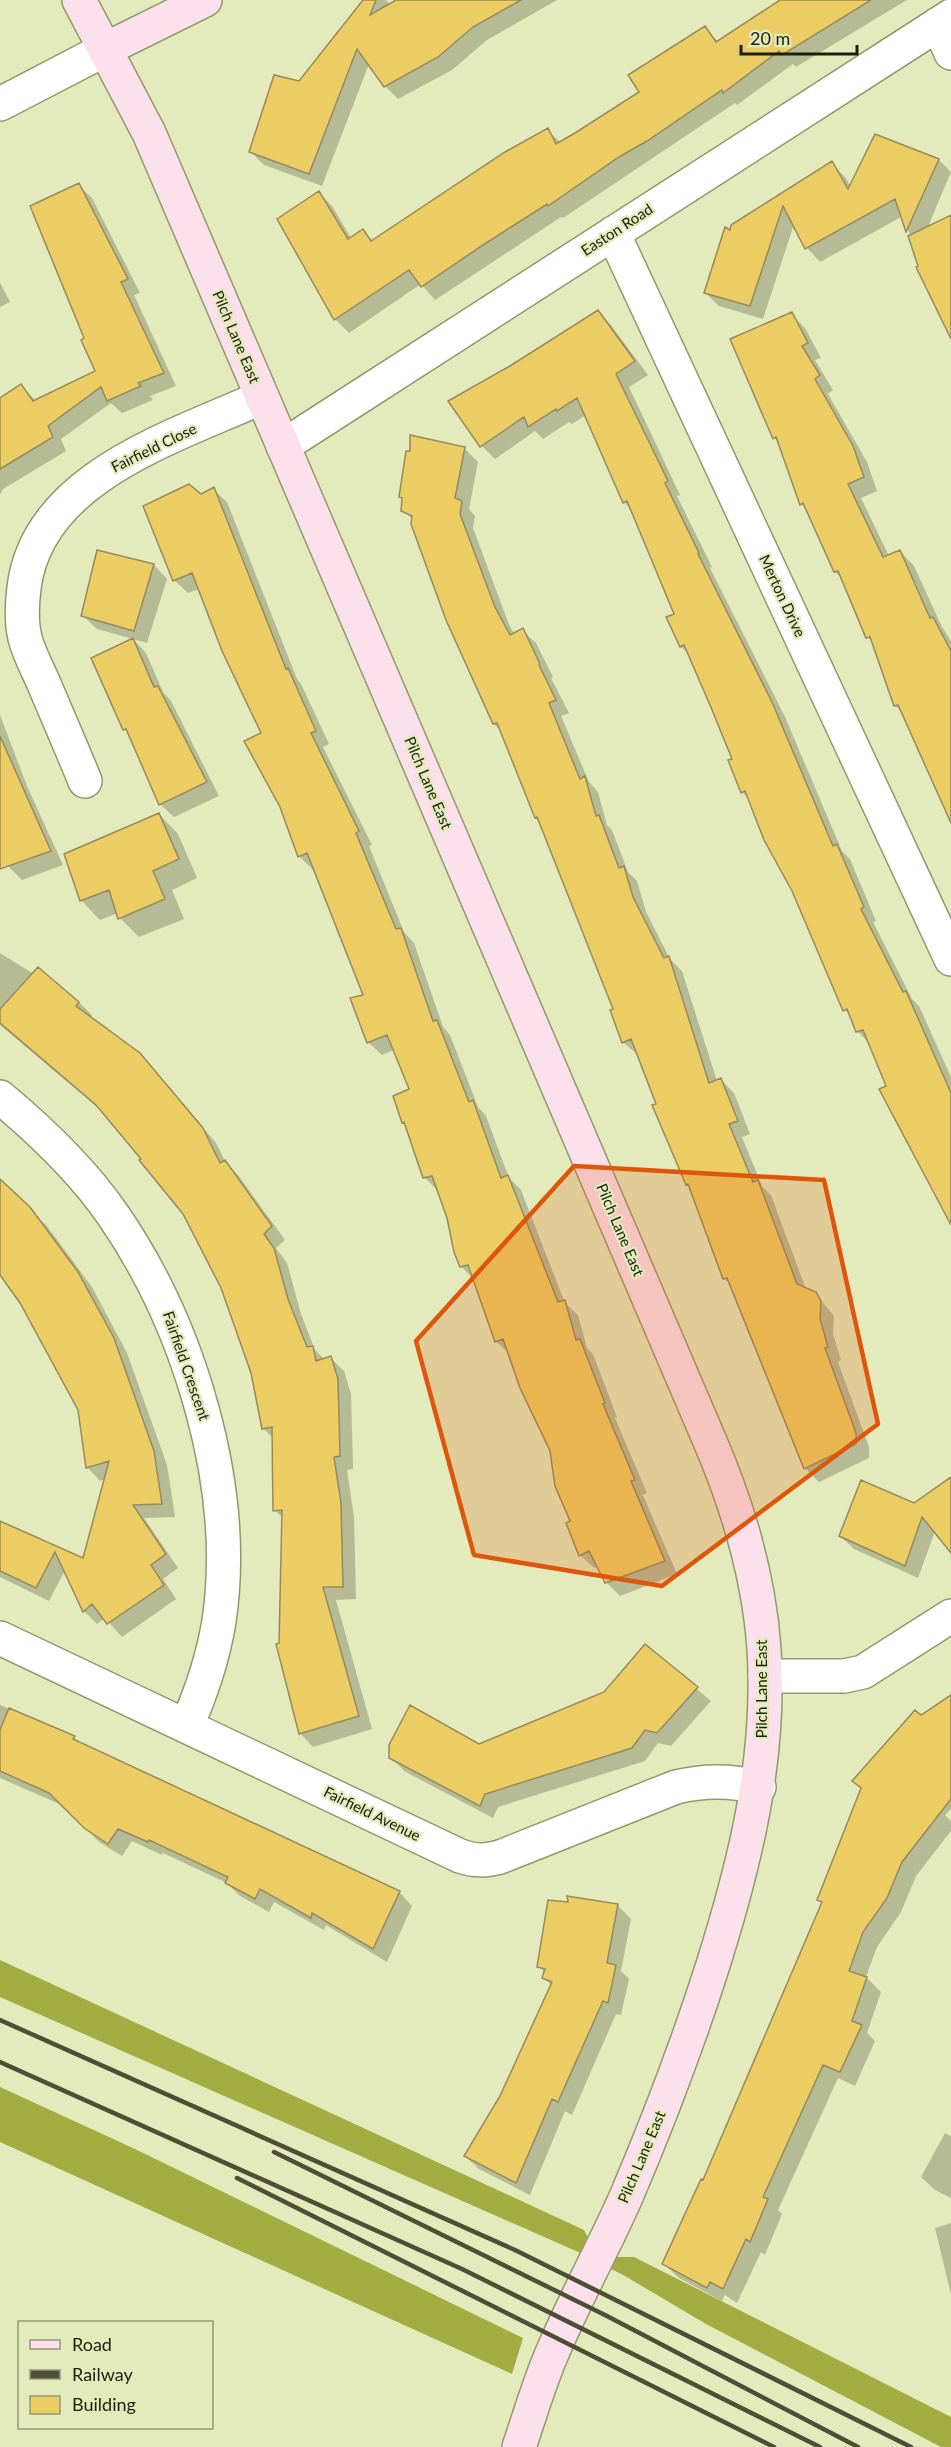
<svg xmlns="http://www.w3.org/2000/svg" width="951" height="2447" font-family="Lato,sans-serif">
<rect width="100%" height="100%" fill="#e3eabb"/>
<path fill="#a2ac41" d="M0,1960L584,2230C599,2259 603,2257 634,2257L951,2417V2447H941L706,2324L625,2276L576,2251L0,1997Z
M0,2087L135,2149L523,2338L512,2374L0,2142Z"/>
<path fill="#0003" d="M365,0H386L391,5L399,0H557L487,40L452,70L398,99L385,86L369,64L322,186L264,165L251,152L299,83Z
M782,0H907L796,67L793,64L737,105L735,103L563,218L561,217L435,300L421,284L349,333L335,319L279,220L319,193L332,206L351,238L363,231L373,241L547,130L561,143L641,92L704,28L719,42Z
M876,136L939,160L951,172L927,229L951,217V325L920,267L912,236L908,231L903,216L820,262L807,248L794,224L763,319L719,306L706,293L731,232L831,163L845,177L851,187Z
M78,185L92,198L140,293L134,295L176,386L150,396L153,400L122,413L111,403L61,439L66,451L3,489L0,495V400L21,386L36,401L97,371L86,339Z
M0,283L10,302L0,307Z
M597,311L611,325L648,375L629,387L680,495L677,496L712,567L710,568L785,717L842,851L850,859L876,921L873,922L912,999L919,1006L951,1077V1222L888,1087L870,1044L857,1031L851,1017L845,1010L794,890L750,800L742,792L734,760L691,656L681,647L676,615L634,512L624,502L586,415L572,424L569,422L543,439L535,431L495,459L482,446L511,367Z
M791,314L805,328L821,358L815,360L833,390L828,394L867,462L877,491L861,498L889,556L900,551L914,566L942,627L951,641V819L904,714L895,705L873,643L868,637L843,579L835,572L808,511L801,504L780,443L774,438Z
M464,448L478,462L469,509L475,516L473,528L508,622L514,634L522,630L536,643L553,677L551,678L569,713L561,716L589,782L598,792L607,825L612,830L628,872L637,881L646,912L670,959L682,971L717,1081L721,1080L734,1093L750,1134L742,1137L762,1186L771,1195L806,1289L815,1293L834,1316L833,1334L841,1360L838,1362L869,1447V1458L819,1482L806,1469L731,1285L725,1279L638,1055L623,1042L615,1010L540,822L536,817L501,731L494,724L413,520L403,510Z
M213,489L227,502L297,679L301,684L329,744L323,747L372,845L369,846L404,932L414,943L443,1027L450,1035L478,1107L486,1116L509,1178L521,1190L565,1303L578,1315L587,1348L593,1354L617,1417L615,1418L647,1493L643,1495L677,1574L620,1596L606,1582L598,1566L594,1568L580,1555L551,1451L510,1355L496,1341L475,1281L461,1266L448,1217L438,1191L424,1177L407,1126L403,1122L395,1097L411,1090L394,1050L382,1055L368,1042L365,996L315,869L313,870L299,856L263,734L200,589L188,593L174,580L201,495Z
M98,552L154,565L167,579L147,643L133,639L146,653L163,692L171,701L219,796L174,817L160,804L130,735L125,729L133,639L97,629L83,616Z
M0,715L27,786L63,865L22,880L8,866L0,846Z
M159,814L178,834L197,878L172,890L184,919L139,937L120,918L118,913L100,920L81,900Z
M0,953L79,1002L92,1015L90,1018L147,1062L216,1143L226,1163L238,1175L285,1240L276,1248L287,1263L301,1314L315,1350L325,1360L331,1358L344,1371L351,1394L353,1469L347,1470L354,1517L356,1599L336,1600L372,1729L313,1747L300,1733L281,1644L284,1519L275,1510L273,1438L264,1429L252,1373L222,1287L184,1213L143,1159L103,1112L0,1025Z
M0,1181L47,1226L92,1287L127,1353L167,1465L175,1517L144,1518L178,1568L163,1579L176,1599L122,1637L105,1618L97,1624L84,1611L65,1570L49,1601L0,1577V1522L84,1560L105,1479L100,1481L87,1467L79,1410L21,1302L0,1272Z
M951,1479V1548L935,1531L918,1578L854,1549L840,1536L914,1505Z
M645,1646L711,1701L671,1746L658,1743L645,1761L498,1807L493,1818L404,1771L391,1757L479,1746L605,1693Z
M951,1697V1809L945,1815L951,1821V1831L916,1876L901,1912L877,1947L866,1977L881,1992L867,2033L875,2041L855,2086L838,2078L778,2210L782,2214L765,2255L761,2252L737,2303L725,2295L722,2301L679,2278L664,2264L704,2182L823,1904L818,1899L862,1789L854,1781L921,1717Z
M0,1705L74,1737L83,1746L399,1892L412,1906L387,1962L326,1925L324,1930L274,1902L269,1912L240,1896L227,1883L163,1853L162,1855L132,1841L122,1856L99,1842L64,1806L0,1778Z
M618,1906L631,1919L621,1971L629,1979L621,2015L616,2014L572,2115L565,2111L530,2195L479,2169L465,2156L501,2097L552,1986L544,1978L545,1973L539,1966Z
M945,2133L951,2136V2198L935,2190L921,2177Z
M951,2223V2295L935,2228Z"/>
<path fill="#ebcd63" stroke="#978a5f" stroke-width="1.5" d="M363,0H376L370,15L396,0H521L473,27L438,57L384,87L357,49L309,174L249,152L274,75L299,81Z
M780,0H871L782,55L779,51L723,93L722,90L647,141L619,157L548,206L547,204L483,245L421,287L409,270L334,320L277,219L319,191L348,239L363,229L371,241L505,152L548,128L556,144L575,133L639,92L628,75L705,26L716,42Z
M875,134L939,159L906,232L895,199L805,249L783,206L750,306L704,293L725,227L730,230L731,225L832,161L848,189Z
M79,183L128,279L121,282L164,373L138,383L141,386L107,401L101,387L48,426L53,437L0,469V398L21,384L33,401L95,371L81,340L84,338L30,206Z
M951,215V339L916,267L918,266L908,236Z
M598,310L635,361L616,374L668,481L665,483L699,553L698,554L772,702L833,846L837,844L864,907L861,909L903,992L906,991L951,1093V1225L879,1089L886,1086L863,1030L856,1032L847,1009L843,1011L792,891L764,840L745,791L741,793L728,760L732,759L710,705L684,645L680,647L666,617L674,614L627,501L623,503L577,398L557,411L556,409L528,427L524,417L480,447L448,401L510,366Z
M792,312L808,343L802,346L820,375L815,379L853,446L864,477L848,484L883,557L900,550L930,618L933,617L951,651V823L898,705L894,706L870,637L866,638L838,571L834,572L803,503L800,505L776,437L773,439L730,339Z
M410,435L465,447L455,498L462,501L460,514L495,607L510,635L523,628L540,664L539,665L556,700L549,703L580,779L585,776L596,816L599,815L619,868L624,866L633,897L664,958L669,956L709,1083L721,1078L738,1121L729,1124L753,1182L758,1180L797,1284L816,1292L821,1301L820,1319L828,1347L825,1348L856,1433V1444L804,1469L727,1278L723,1279L688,1184L686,1185L652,1105L656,1104L631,1039L622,1043L610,1010L613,1009L537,817L535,818L497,723L493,724L446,620L411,524L412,516L401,511L402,498L399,497L406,451H410Z
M189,484L201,494L214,487L286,669L288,668L316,731L311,733L359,831L356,833L396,929L401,928L433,1021L437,1020L469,1102L473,1100L501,1178L508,1175L558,1302L565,1300L576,1340L580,1339L605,1403L603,1404L635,1480L631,1481L665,1561L605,1583L589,1551L579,1556L566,1523L570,1521L555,1486L550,1451L520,1388L503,1339L495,1342L468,1265L460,1267L454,1252L447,1218L432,1176L423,1178L404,1122L402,1123L393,1096L409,1089L387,1035L367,1043L350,998L363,995L307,853L298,857L280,807L244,741L261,733L222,651L192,573L173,581L143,506Z
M97,550L154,564L134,631L81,616Z
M133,638L154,687L158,686L207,782L159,805L126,729L123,730L91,658Z
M0,736L51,851L0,869Z
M159,813L179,859L153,871L165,899L118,919L109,890L80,901L64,854Z
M38,967L79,1002L76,1006L140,1053L203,1128L220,1163L225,1160L272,1226L264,1234L274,1248L288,1299L307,1347L313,1346L316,1361L331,1356L338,1379L340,1456L334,1457L341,1503L343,1587H323L359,1716L299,1734L276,1644L279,1643L282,1510L273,1511L272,1427L262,1429L251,1373L221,1288L183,1214L139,1160L141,1159L96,1105L0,1023V1009Z
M0,1179L30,1207L78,1272L114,1338L154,1451L162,1504L133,1505L166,1554L151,1565L164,1585L107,1624L92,1604L83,1612L55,1552L36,1588L0,1571V1521L83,1558L109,1461L86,1468L78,1410L20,1303L0,1275Z
M951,1477V1553L922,1517L905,1566L839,1536L861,1480L914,1503Z
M645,1644L698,1687L657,1733L645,1730L632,1748L485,1794L480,1806L389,1758V1745L410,1705L479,1744L604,1692Z
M951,1695V1799L902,1862L887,1898L863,1932L849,1971L867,1977L852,2021L862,2025L840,2072L823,2065L763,2197L768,2199L750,2242L746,2239L723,2289L710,2282L707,2288L662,2264L701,2179L703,2180L822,1902L817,1900L861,1788L852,1781L915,1710L921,1715Z
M9,1708L75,1736L73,1739L400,1891L373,1949L312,1913L311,1918L260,1889L255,1899L225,1883L228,1877L149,1840L148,1842L118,1829L108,1844L84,1828L49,1793L0,1771V1730Z
M567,1896L618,1904L607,1963L616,1965L608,2003L603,2001L558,2102L552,2099L516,2183L464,2156L500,2096L552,1982L542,1978L545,1969L537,1967L548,1900L568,1902Z"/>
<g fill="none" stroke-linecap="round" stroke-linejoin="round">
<defs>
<path id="street" d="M938,24L951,53
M0,104L106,49
M613,233L951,959
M283,446L951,16
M85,781C72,749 58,717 44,684C38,670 29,654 25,638C21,622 22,604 24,588C37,477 175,437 262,397
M0,1097C42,1132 82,1170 113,1215C189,1325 239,1487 219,1621C213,1658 202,1691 187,1725
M0,1638L460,1856C475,1861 485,1861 500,1857L676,1787C704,1780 730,1780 759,1787
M765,1676H844L863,1672L951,1616"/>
<path id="secondary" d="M79,0L149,133L709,1439C738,1506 759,1576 764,1649C771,1759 745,1864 712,1968C687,2046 658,2122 626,2197C603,2249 575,2299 553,2351C539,2383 530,2415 519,2447
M106,49L205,0"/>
</defs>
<use href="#street" stroke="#93996d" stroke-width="36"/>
<use href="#secondary" stroke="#93996d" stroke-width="36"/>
<use href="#street" stroke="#fff" stroke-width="33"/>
<use href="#secondary" stroke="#fce0ec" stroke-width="33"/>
<path stroke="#4c4f36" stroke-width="4.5" d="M0,2020L515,2250L911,2447
M0,2062L462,2269L820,2447
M274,2152L605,2315L858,2447
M237,2178L774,2447"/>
</g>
<path fill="#de560c" fill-opacity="0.2" stroke="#de560c" stroke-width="4.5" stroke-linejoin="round" d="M574,1166L824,1180L878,1424L662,1586L474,1555L416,1341Z"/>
<g text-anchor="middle" stroke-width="4.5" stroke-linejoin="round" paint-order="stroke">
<g font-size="15" fill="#1d1f0d" stroke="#e3eabb">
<text transform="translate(617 230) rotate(-33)" y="5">Easton Road</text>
<text transform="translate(236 337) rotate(67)" y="5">Pilch Lane East</text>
<text transform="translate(154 448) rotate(-26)" y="5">Fairfield Close</text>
<text transform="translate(782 596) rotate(65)" y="5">Merton Drive</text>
<text transform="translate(428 783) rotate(67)" y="5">Pilch Lane East</text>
<text transform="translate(620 1230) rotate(67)" y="5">Pilch Lane East</text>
<text transform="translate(186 1366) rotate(71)" y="5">Fairfield Crescent</text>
<text transform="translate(762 1689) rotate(-90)" y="5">Pilch Lane East</text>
<text transform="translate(372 1814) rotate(26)" y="5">Fairfield Avenue</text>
<text transform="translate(642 2157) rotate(-67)" y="5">Pilch Lane East</text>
</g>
</g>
<rect x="18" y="2321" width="195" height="108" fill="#e3eabb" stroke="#949975" stroke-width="1.5"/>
<rect x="30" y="2340" width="30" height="9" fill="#fce0ec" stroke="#949975" stroke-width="1.5"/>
<text x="72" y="2351" font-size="18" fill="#1d1f0d">Road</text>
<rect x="30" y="2370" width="30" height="9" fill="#4c4f36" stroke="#949975" stroke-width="1.5"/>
<text x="72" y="2381" font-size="18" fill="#1d1f0d">Railway</text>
<rect x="30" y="2396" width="30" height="18" fill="#ebcd63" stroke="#949975" stroke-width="1.5"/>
<text x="72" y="2411" font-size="18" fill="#1d1f0d">Building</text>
<path d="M741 45v9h116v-9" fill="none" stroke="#1d1f0d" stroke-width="3"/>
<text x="750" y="45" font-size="18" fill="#1d1f0d" stroke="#e3eabb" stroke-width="4.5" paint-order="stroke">20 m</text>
</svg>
